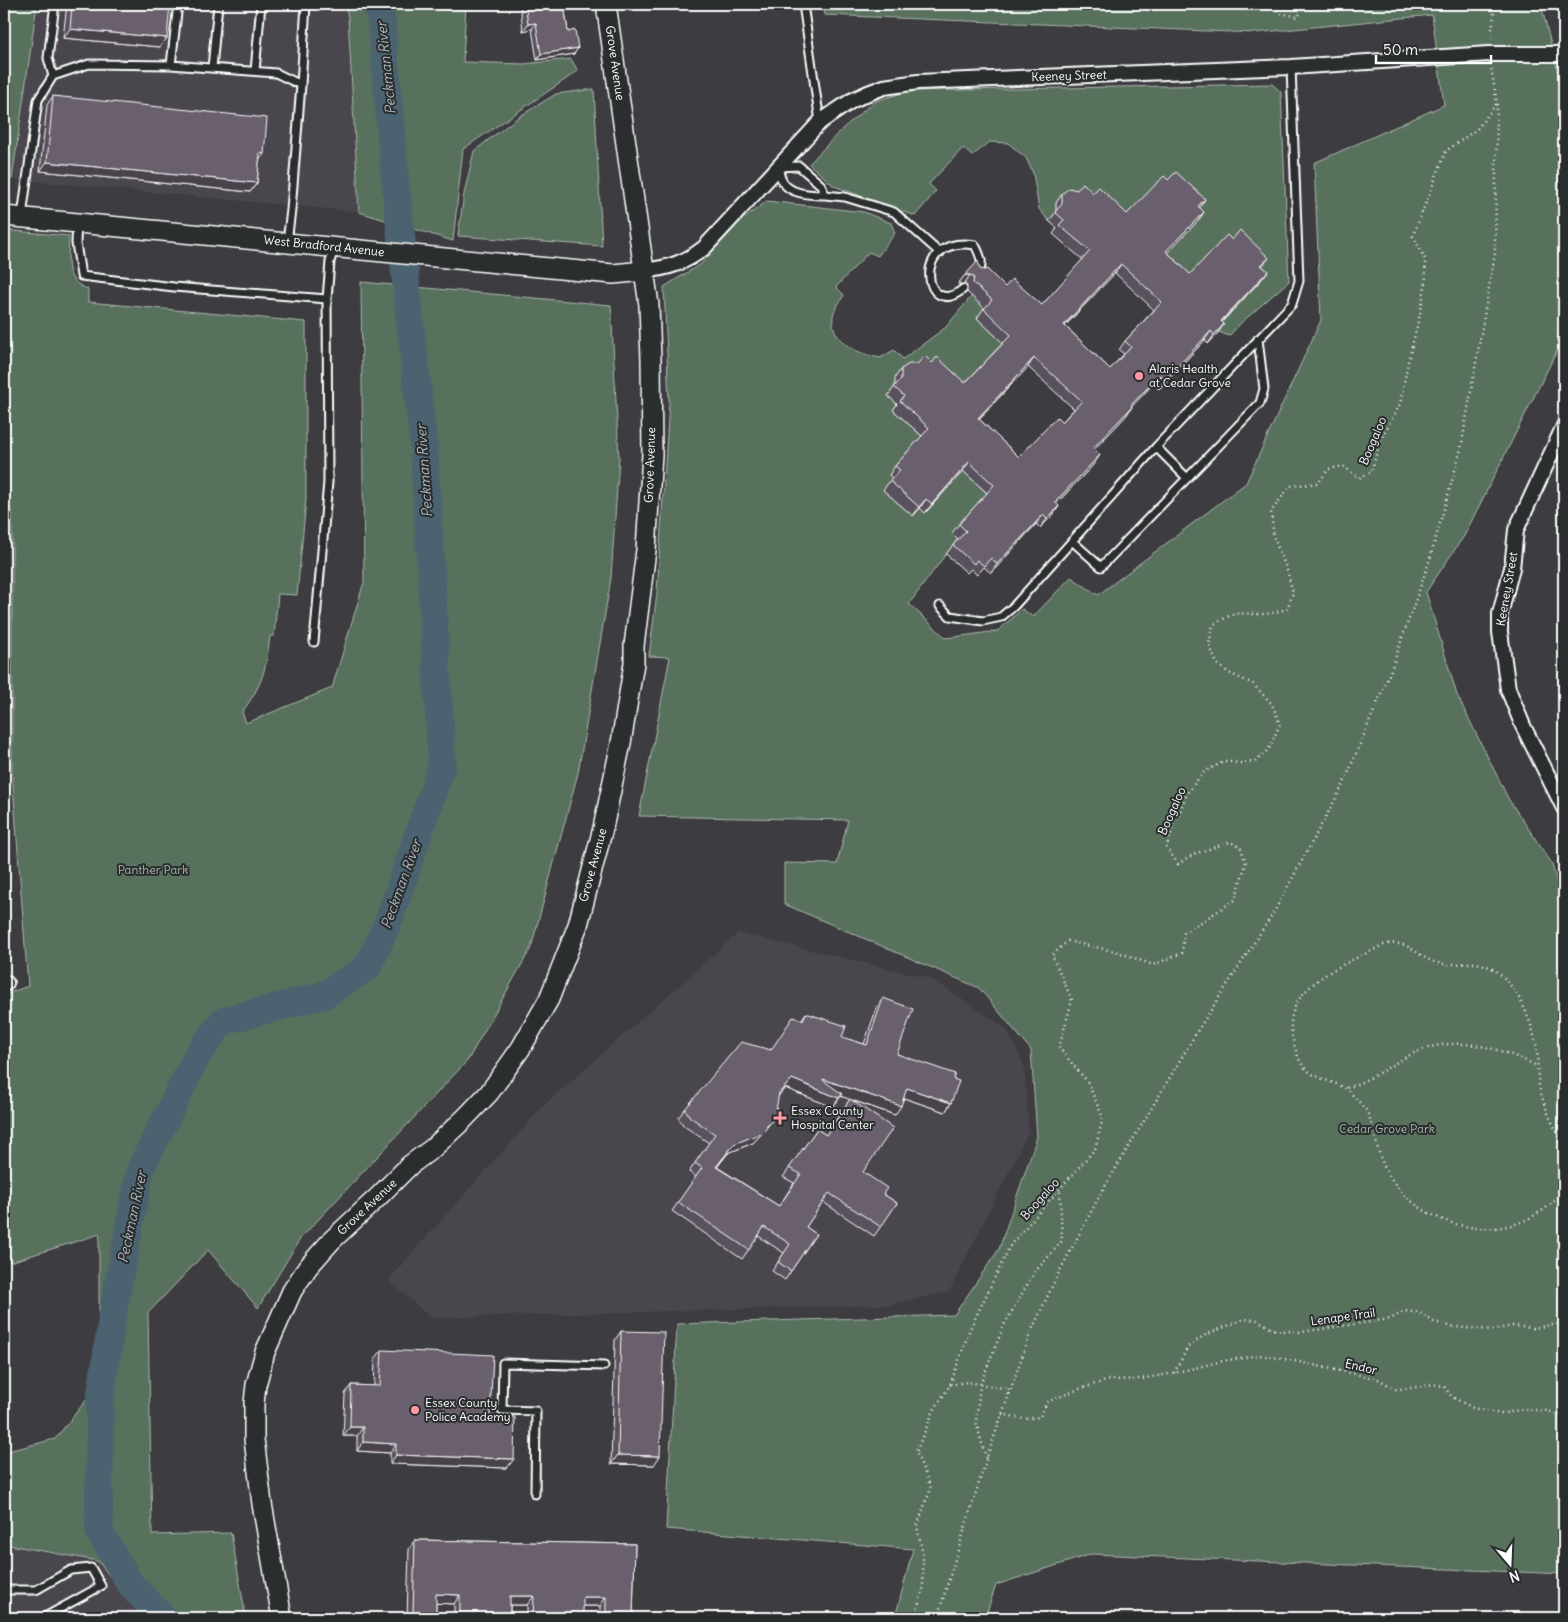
<svg xmlns="http://www.w3.org/2000/svg" width="1568" height="1622" font-family="Delius,sans-serif">
<rect width="100%" height="100%" fill="#3d3c41"/>
<filter id="ink" filterUnits="userSpaceOnUse"><feTurbulence type="fractalNoise" baseFrequency=".02" numOctaves="2"/><feDisplacementMap in="SourceGraphic" scale="10" xChannelSelector="R" yChannelSelector="G"/><feConvolveMatrix kernelMatrix="1 2 1 2 8 2 1 2 1" color-interpolation-filters="sRGB"/></filter>
<g filter="url(#ink)">
<path fill="#4a464e" d="M37,4H345L348,17L359,212L12,179Z
M738,933L930,978L1007,1029L1024,1066L1029,1131L949,1292L888,1305L431,1318L388,1280L543,1106Z
M4,1544L98,1561L143,1618H4Z"/>
<path fill="#59715d" stroke="#acb8ae" d="M4,4H37L12,179L4,178Z
M345,4H466L463,62L524,64L571,59L578,71L463,149L453,241L359,212L348,17Z
M823,4H1541L1564,98V337L1464,536L1426,592L1457,695L1509,800L1551,862L1564,904V991L1559,1012V1124L1564,1133V1574L1092,1554L996,1585L985,1618H895L913,1549L666,1529L677,1324L954,1315L999,1249L1037,1137L1031,1050L979,988L784,904V863L837,864L848,820L639,816L670,657L649,656L657,593L669,402L664,287L701,264L743,219L767,201L864,212L891,223L895,233L878,256L869,252L836,287L844,295C841,301 834,309 833,316C830,343 859,354 880,358L894,350L903,359L946,327L975,292L989,305L977,318L997,337L1008,340L958,392L898,405L893,410L923,437L893,479L925,513L963,471L988,494L953,534L959,540L946,554L909,604L946,638L998,631L1022,609L1033,617L1071,577L1098,595L1246,483L1321,320L1314,163L1444,105L1432,15L1255,33L825,15Z
M1272,84L1281,92L1289,281L1241,323L1229,336L1214,330L1261,280L1183,283L1160,260L1197,221L1121,223L1056,213L1049,221L1039,209L1033,173L1026,158L1008,143L990,142L972,156L963,148L929,184L936,191L915,216L834,186L809,164L842,129L875,101L909,91Z
M594,89L602,246L458,236L464,194L474,151L517,118L556,94Z
M4,230L69,236C69,258 62,281 88,289V302L306,322V500L297,595L278,594L274,636H270C266,670 263,684 242,712L246,723L332,688L364,582L361,282L611,305L619,458L611,578L578,773L531,948L468,1060L300,1239L258,1308L208,1250L148,1313L152,1535L231,1533L246,1618H143L98,1561L4,1544V1452L55,1439L99,1384V1242L100,1234L10,1262L4,1246V995L28,986L12,772V512L4,511Z"/>
<g fill="none" stroke-linecap="round" stroke-linejoin="round">
<path stroke="#4c6270" stroke-width="28" d="M163,1618L131,1585L99,1531L100,1401L113,1312L140,1170L198,1054L223,1021L324,995L368,967L390,917L442,765L424,450L396,189L381,18L376,4"/>
<defs>
<path id="lane" d="M803,4L820,122
M171,65L178,4
M212,68L218,4
M255,71L261,4
M53,76L48,58L55,4
M301,85L306,4
M799,166L821,185L825,195C803,195 779,193 779,167Z
M825,195L845,197L894,212L940,253
M22,216L38,100L53,76L89,64L171,65L276,73L301,85L291,210L287,242
M77,223L76,243L81,276L174,287L327,299L330,262L334,248
M963,289C924,322 909,234 975,245C980,255 985,264 977,274
M1156,447L1187,478
M1072,541L1101,567L1260,403L1264,389L1258,339
M940,606L950,616L983,621L1001,617L1014,606L1156,447L1292,304L1299,281L1291,67
M314,642L328,482L327,299
M535,1494L536,1411L502,1410L503,1363L604,1366
M4,1590H36L71,1570L91,1568L101,1586L43,1618"/>
<path id="street" d="M644,271C668,268 685,263 704,248L820,122L851,101L868,93L884,87L918,82L1291,67L1489,54H1564
M1564,426L1516,530L1512,568L1500,614V632L1508,689L1523,726L1564,808
M4,984L6,983"/>
<path id="secondary" d="M4,216L613,274L644,271
M282,1618L262,1504L254,1439V1403L256,1385L265,1352L292,1291L308,1267L332,1240L378,1197L410,1165L433,1148L464,1119L489,1093L521,1048L549,999L578,925L603,828L621,743L634,663V646L646,550L652,454L651,360L649,305L606,4"/>
</defs>
<use href="#lane" stroke="#fff" stroke-width="11"/>
<use href="#street" stroke="#fff" stroke-width="18"/>
<use href="#secondary" stroke="#fff" stroke-width="22"/>
<path stroke="#fff" stroke-width="2.5" stroke-dasharray="1 4" stroke-linecap="butt" d="M1269,4L1281,13L1298,17L1303,9L1302,4
M1491,39L1495,4
M1347,1088C1370,1080 1388,1067 1408,1056C1452,1033 1495,1046 1537,1066
M1564,1145C1554,1128 1545,1109 1540,1090C1536,1075 1539,1059 1536,1044C1531,1018 1514,977 1487,966C1472,959 1454,967 1438,963C1416,958 1411,938 1383,945C1347,964 1282,985 1292,1036C1295,1047 1297,1059 1305,1068C1315,1079 1333,1081 1345,1088C1350,1091 1354,1097 1358,1101C1361,1104 1364,1107 1366,1110C1377,1131 1375,1155 1390,1177C1416,1218 1475,1240 1521,1222C1538,1215 1551,1205 1564,1192
M1174,1373L1188,1347L1203,1336L1244,1319L1257,1320L1276,1330L1301,1332L1390,1319L1405,1311L1420,1313L1434,1322L1454,1327L1492,1330L1513,1326L1533,1328L1564,1323
M950,1385L967,1382L1009,1389L1007,1396
M1002,1414L1024,1419L1040,1417L1047,1402L1079,1389L1109,1380L1141,1379L1174,1373L1223,1361L1260,1355L1295,1361L1378,1379L1396,1389L1411,1388L1433,1384L1444,1386L1452,1397L1473,1408L1501,1414L1524,1409L1548,1411L1564,1416
M986,1458L976,1422L980,1385L1004,1325L1034,1273L1062,1241L1060,1191
M914,1618L923,1590V1554L917,1526L931,1488L916,1452L934,1410L950,1385L970,1329L1011,1244L1095,1149L1103,1118L1087,1081L1059,1048L1072,1000L1052,955L1068,941L1118,952L1153,965L1182,953L1184,933L1235,900L1246,863L1240,846L1230,842L1194,854L1178,864L1166,847L1187,793L1204,772L1225,761L1239,763L1255,762L1269,749L1280,724L1272,704L1253,684L1229,673L1217,664L1209,644L1213,625C1237,610 1237,614 1263,614C1271,614 1279,611 1287,609L1293,593L1287,570L1274,538L1271,512L1290,486L1318,483L1329,469L1343,466L1359,478L1371,472L1381,439L1400,404L1408,362L1420,314L1426,281L1425,259L1413,236L1446,151L1477,129L1497,103
M937,1618L986,1460L1030,1334L1056,1278L1100,1195L1198,1030L1274,912L1343,785L1391,670L1429,562L1461,449L1495,253L1497,103L1491,67"/>
<use href="#lane" stroke="#2a2d2e" stroke-width="7"/>
<use href="#street" stroke="#2a2d2e" stroke-width="14"/>
<use href="#secondary" stroke="#2a2d2e" stroke-width="19"/>
</g>
<path fill="#5a515e" stroke="#fff" fill-rule="evenodd" d="M67,4H170L160,47L63,38Z
M520,4H564L568,32L578,48L574,54L537,60L532,29L523,31Z
M53,96L259,160L257,183L250,192L40,171L47,105Z
M1168,180L1205,199L1200,207L1198,221L1167,252L1190,274L1232,240L1269,258L1262,266L1268,271L1261,280L1222,322L1218,333L1208,344L1205,340L1159,389L1153,384L1132,406L1126,416L1094,449V464L1056,504L1059,506L1053,515L1040,528L1036,524L991,573L984,567L977,575L971,569L967,573L946,554L958,539L952,533L959,524L987,493L963,471L925,513L920,508L913,516L883,490L892,478L889,475L895,466L922,436L893,410L897,404L888,396L895,386V378L901,369L917,364L932,363L965,383L1003,343L977,318L984,308L967,292V286L964,284H958L965,275L980,269L1005,287L1042,305L1083,260L1053,234L1057,228L1049,221L1056,212V203L1062,194L1093,193L1127,214ZM1115,273L1154,310L1125,341L1119,350L1124,354L1110,369L1065,326ZM1028,367L1074,409L1062,422L1019,457L979,419Z
M883,998L897,1054L953,1079L951,1103L945,1112L904,1098L895,1115L851,1100L863,1172L883,1194L897,1203L874,1236L823,1202L806,1227L816,1234L785,1280L772,1271L784,1253L758,1236L742,1259L672,1211L696,1177L689,1172L709,1143L684,1126L678,1118L685,1109L771,1049L801,1020L806,1013L842,1037L864,1044L877,1007ZM785,1088L833,1107L841,1096L850,1099L826,1135L817,1129L783,1177L794,1183L779,1206L717,1167L728,1153L753,1143L764,1131L779,1095Z
M621,1331L654,1465L611,1464L615,1340Z
M382,1350L490,1416L507,1468L390,1464V1453L357,1451V1436H343L345,1394L351,1385L374,1386L375,1359Z
M415,1540L635,1544L633,1618H600V1606H583L582,1618H527V1605H510V1618H454V1604L436,1603V1616L434,1618H407L409,1549Z"/>
<path fill="#4a424c" stroke="#fff" d="M536,23L532,29L523,31L528,24Z
M70,29L167,38L160,47L63,38Z
M578,48L574,54L537,60L541,54Z
M260,153L264,154L257,163Z
M47,162L257,183L250,192L40,171Z
M1204,212L1198,221L1160,260L1166,251Z
M1121,264L1115,273L1057,334L1064,325Z
M1268,271L1261,280L1214,330L1221,321Z
M965,275H970L964,284H958Z
M1224,324L1218,333L1208,344L1214,335Z
M1211,331L1205,340L1159,389L1165,380Z
M1034,358L1028,367L971,427L978,418Z
M1160,375L1153,384L1125,414L1131,405Z
M1132,407L1126,416L1087,457L1093,448Z
M1100,455L1094,464L1049,511L1055,502Z
M969,462L963,471L925,513L932,504Z
M926,499L920,508L913,516L919,507Z
M1059,506L1053,515L1040,528L1047,519Z
M1043,515L1036,524L991,573L997,564Z
M792,1079L839,1098L833,1107L785,1088L773,1102L779,1093Z
M823,1079L901,1106L895,1115L817,1088Z
M907,1088L951,1103L945,1112L901,1097Z
M771,1122L764,1131L753,1143L728,1153L710,1176L734,1144Z
M350,1427H363L357,1436H343Z
M363,1442L396,1444L390,1453L357,1451Z
M396,1455L514,1459L507,1468L390,1464Z
M618,1455L660,1456L654,1465L611,1464Z
M436,1594L460,1595L454,1604L430,1603Z
M510,1596H534L527,1605H504Z
M583,1597H606L600,1606H577Z
M413,1615L436,1616L434,1618H410Z
M460,1616L510,1618H458Z
M533,1617H583L582,1618H532Z"/>
<path fill="#695e6d" stroke="#fff" fill-rule="evenodd" d="M72,4H170L167,38L70,29Z
M525,4H564L568,32L575,30L578,48L541,54L536,23L528,24Z
M53,96L267,118L264,154L260,153L257,183L47,162Z
M1176,172L1205,199L1198,206L1204,212L1166,251L1190,274L1227,235L1232,240L1240,230L1269,258L1261,265L1268,271L1221,321L1224,324L1214,335L1211,331L1165,380L1160,375L1131,405L1132,407L1093,448L1100,455L1055,502L1059,506L1047,519L1043,515L997,564L991,558L984,566L977,560L974,564L953,545L966,531L959,524L994,485L969,462L932,504L926,499L919,507L890,481L900,470L895,466L929,428L900,401L904,396L894,387L901,379V369L909,364H917L925,356L932,363L937,357L965,383L1011,335L984,309L992,300L973,283L974,277L970,275H965L978,261L980,269L984,270L987,269L1005,287L1012,279L1042,305L1090,251L1059,225L1064,220L1055,212L1062,204V194L1069,188L1077,190L1083,183L1093,193L1099,187L1127,214L1164,176L1168,180ZM1121,264L1162,302L1125,341L1131,347L1110,369L1064,325ZM1034,358L1082,401L1062,422L1057,417L1019,457L978,418Z
M883,998L913,1009L897,1054L955,1074L953,1079L959,1081L951,1103L907,1088L901,1106L823,1079V1080L842,1094L839,1098L792,1079L779,1093L775,1116L771,1122L759,1134L734,1144L716,1167L779,1206L801,1174L789,1168L817,1129L826,1135L850,1099L893,1128L863,1172L887,1188L883,1194L897,1203L881,1227L829,1193L806,1227L816,1234L791,1271L778,1262L790,1244L764,1227L749,1250L678,1202L702,1168L695,1163L715,1134L690,1117L685,1109L741,1042L771,1050L793,1017L803,1020L806,1013L846,1026L842,1037L867,1045Z
M621,1331L664,1332L660,1456L618,1455Z
M382,1350L493,1355L490,1416L515,1417L514,1459L396,1455V1444L363,1442V1427H350L351,1385L380,1386Z
M415,1540L635,1544L633,1618H606V1597H583V1617H533L534,1596H510V1618L460,1616V1595L436,1594V1616L413,1615Z"/>
</g>
<g fill="#ff9aa2" stroke="#2a2d2e" stroke-width="2">
<circle cx="1139" cy="376" r="5"/>
<path d="M777.5 1110.5h5v5h5v5h-5v5h-5v-5h-5v-5h5z"/>
<circle cx="415" cy="1410" r="5"/>
</g>
<g text-anchor="middle" stroke-width="4" stroke-linejoin="round" paint-order="stroke">
<g font-size="12" fill="#fff" stroke="#2a2d2e">
<text transform="translate(615 63) rotate(82)" y="4">Grove Avenue</text>
<text transform="translate(1069 76) rotate(-2)" y="4">Keeney Street</text>
<text transform="translate(324 246) rotate(6)" y="4">West Bradford Avenue</text>
<text transform="translate(1373 441) rotate(-67)" y="4">Boogaloo</text>
<text transform="translate(650 465) rotate(-88)" y="4">Grove Avenue</text>
<text transform="translate(1507 589) rotate(-80)" y="4">Keeney Street</text>
<text transform="translate(1172 811) rotate(-66)" y="4">Boogaloo</text>
<text transform="translate(593 865) rotate(-75)" y="4">Grove Avenue</text>
<text transform="translate(1040 1199) rotate(-48)" y="4">Boogaloo</text>
<text transform="translate(367 1207) rotate(-43)" y="4">Grove Avenue</text>
<text transform="translate(1343 1317) rotate(-8)" y="4">Lenape Trail</text>
<text transform="translate(1361 1367) rotate(13)" y="4">Endor</text>
</g>
<g font-size="12" fill="#fff" stroke="#2a2d2e" text-anchor="start">
<text x="1149" y="373">Alaris Health<tspan x="1149" dy="14">at Cedar Grove</tspan></text>
<text x="791" y="1115">Essex County<tspan x="791" dy="14">Hospital Center</tspan></text>
<text x="425" y="1407">Essex County<tspan x="425" dy="14">Police Academy</tspan></text>
</g>
<g font-size="12" fill="#acb8ae" stroke="#2a2d2e">
<text x="153" y="874">Panther Park</text>
<text x="1387" y="1133">Cedar Grove Park</text>
</g>
<g font-size="14" font-style="italic" fill="#aeb8bf" stroke="#2a2d2e">
<text transform="translate(386 68) rotate(-96)" y="5">Peckman River</text>
<text transform="translate(424 471) rotate(-94)" y="5">Peckman River</text>
<text transform="translate(401 884) rotate(-70)" y="5">Peckman River</text>
<text transform="translate(132 1217) rotate(-78)" y="5">Peckman River</text>
</g>
</g>
<rect width="1568" height="1622" fill="none" stroke="#2a2d2e" stroke-width="20"/>
<rect x="10" y="10" width="1548" height="1602" fill="none" stroke="#fff" stroke-width="2" filter="url(#ink)"/>
<g transform="translate(1510 1564) rotate(161)" stroke="#2a2d2e" stroke-width="4" paint-order="stroke">
<path d="M0-4L9 19L0 12L-9 19Z" fill="#ffffff"/>
<text y="-8" font-size="14" font-weight="bold" text-anchor="middle" fill="#ffffff">N</text>
</g>
<path d="M1376 55v8h115v-8" fill="none" stroke="#ffffff" stroke-width="2.5"/>
<text x="1383" y="55" font-size="15" fill="#ffffff" stroke="#2a2d2e" stroke-width="4" paint-order="stroke">50 m</text>
</svg>
